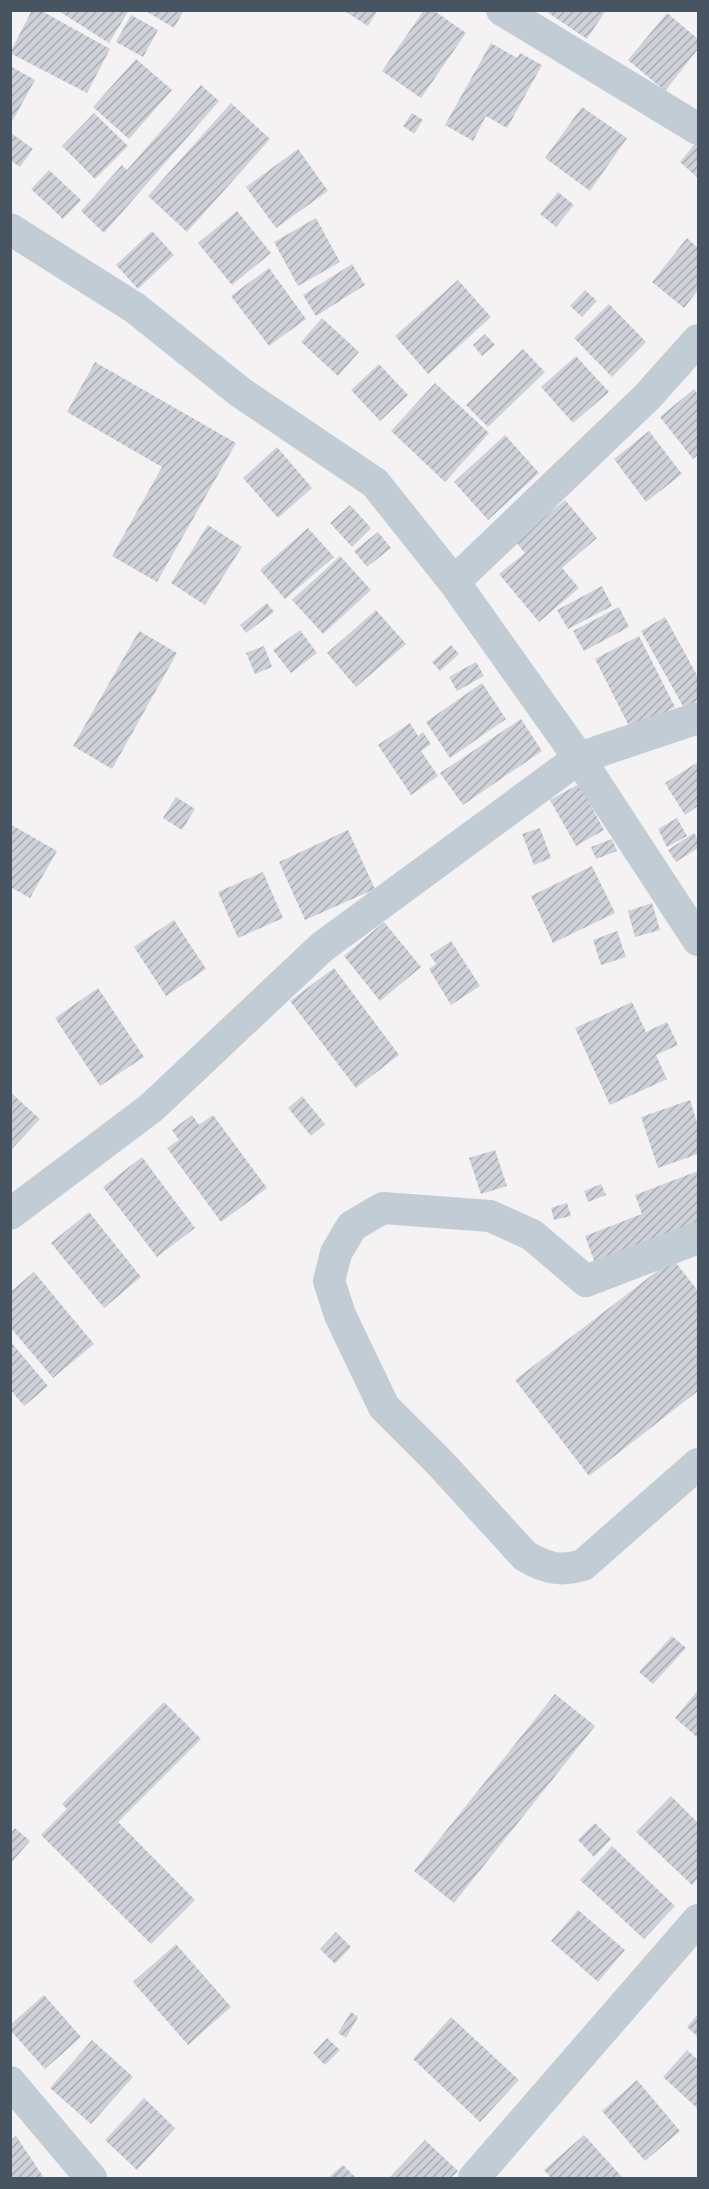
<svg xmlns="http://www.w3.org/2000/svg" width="709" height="2189" font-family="Inter,sans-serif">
<defs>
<pattern id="building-hatch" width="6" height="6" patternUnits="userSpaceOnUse" patternTransform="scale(1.5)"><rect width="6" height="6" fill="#ced1d8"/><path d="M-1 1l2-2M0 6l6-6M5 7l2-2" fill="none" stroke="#a9acb3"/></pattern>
</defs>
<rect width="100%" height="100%" fill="#f4f2f2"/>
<path fill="url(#building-hatch)" d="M32,10H40L110,49L87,93L10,53Z
M57,10H129L109,43Z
M144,10H184L174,28Z
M343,10H378L368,26Z
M424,10H433L466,33L421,98L382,71Z
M544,10H606L587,39Z
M667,13L698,39V49L665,91L628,60Z
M131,15L158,30L143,57L116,42Z
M491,43L517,58L520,53L542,65L507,128L486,116L473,141L445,125Z
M136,59L172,90L129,139L93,107Z
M10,66L35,80L13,120L10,119Z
M201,85L219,101L104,233L81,211L122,165L127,170Z
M231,103L270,139L187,232L148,196Z
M582,107L627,138L590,191L545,158Z
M94,113L128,146L95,179L62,146Z
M412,113L423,120L414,134L403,126Z
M10,132L33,149L20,167L10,160Z
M698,140V178L680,162Z
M298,149L328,191L276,228L246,187Z
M49,170L81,200L63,219L31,189Z
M558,192L574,205L556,227L540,214Z
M237,211L271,253L232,285L198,243Z
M316,218L340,262L298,286L274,242Z
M152,231L174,255L138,289L116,265Z
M687,238L698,248V290L684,308L652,282Z
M352,264L365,285L316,316L303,295Z
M269,268L306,319L269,346L231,296Z
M458,280L491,317L428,374L395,336Z
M585,290L597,301L582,317L570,306Z
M609,304L646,342L612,377L574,338Z
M322,318L359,352L338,376L301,342Z
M485,334L495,345L482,356L473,345Z
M523,349L545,372L488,427L466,405Z
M576,356L609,392L573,423L541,387Z
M95,362L236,443L157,582L112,556L162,467L67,412Z
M379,364L408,395L380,421L351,390Z
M435,383L489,433L445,482L391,431Z
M694,389L698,395V455L693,459L660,417Z
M649,431L682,474L646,502L614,459Z
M505,435L539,473L488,520L454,482Z
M277,447L312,488L278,518L243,478Z
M565,500L597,538L562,568L579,588L539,622L499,574L525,553L515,541Z
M350,505L371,528L352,547L330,523Z
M208,525L242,547L205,605L171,583Z
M308,528L334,557L285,599L260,570Z
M378,532L391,548L367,567L354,551Z
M340,556L371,590L323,634L292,600Z
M602,586L612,606L568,629L557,610Z
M267,603L274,612L246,633L240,625Z
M619,607L629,627L584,651L573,631Z
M376,610L406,644L356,687L327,653Z
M665,617L698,677V700L684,708L641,631Z
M300,630L317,653L291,673L273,650Z
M139,631L177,653L112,769L73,746Z
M639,636L675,707L631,730L595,659Z
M451,645L459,654L440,671L432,662Z
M264,646L272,667L255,674L246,653Z
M476,662L484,676L457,691L449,677Z
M482,683L506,719L450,758L426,722Z
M521,719L542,751L463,805L440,773Z
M410,723L418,736L423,732L431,744L421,751L438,776L411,795L378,745Z
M698,762V806L685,815L665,783Z
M579,784L604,830L576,846L550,800Z
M176,797L195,809L182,830L163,818Z
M677,818L687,836L667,847L658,829Z
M10,824L57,851L30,898L10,887Z
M540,828L551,858L534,865L522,834Z
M348,830L375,889L305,920L279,862Z
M694,833L698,840V848L676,862L668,850Z
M612,839L617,851L596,859L591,847Z
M592,866L615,913L553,943L531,896Z
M263,872L283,918L238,938L218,892Z
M652,903L660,930L635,937L628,911Z
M174,920L206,969L166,996L134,947Z
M384,922L421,967L380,1001L344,956Z
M617,931L626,957L601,965L593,940Z
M451,941L480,986L451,1005L429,969L436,964L430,955Z
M334,968L399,1055L356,1088L290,1001Z
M98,988L144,1057L100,1086L55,1018Z
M632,1002L646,1032L667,1022L678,1045L656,1055L667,1079L610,1105L575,1028Z
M10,1092L40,1119L10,1151Z
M302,1096L325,1124L311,1136L288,1108Z
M690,1100L698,1126V1154L658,1168L641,1117Z
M192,1115L199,1125L213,1115L267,1188L221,1222L167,1148L179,1140L172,1130Z
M495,1150L507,1186L481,1194L469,1158Z
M142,1157L195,1228L157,1257L103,1187Z
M698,1171V1223L595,1263L585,1236L642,1214L635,1195Z
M601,1184L606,1195L588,1202L584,1191Z
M567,1203L571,1216L554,1220L551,1208Z
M89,1212L141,1277L104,1308L51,1243Z
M673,1259L698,1291V1391L589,1476L515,1380Z
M34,1272L94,1344L53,1378L10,1327V1292Z
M10,1341L48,1386L24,1406L10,1389Z
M672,1636L686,1648L653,1684L639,1672Z
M698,1690V1738L675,1718Z
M555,1694L595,1726L454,1903L414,1871Z
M164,1702L201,1739L118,1822L195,1900L151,1944L41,1835L67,1809L62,1804Z
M671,1796L698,1823V1878L692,1885L636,1832Z
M595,1823L611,1839L594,1857L578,1840Z
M15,1828L30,1841L10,1864V1833Z
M612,1846L675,1906L644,1939L580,1880Z
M578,1910L625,1950L598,1982L551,1941Z
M336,1932L351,1947L335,1964L320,1949Z
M176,1944L231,2007L188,2045L133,1982Z
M44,1995L81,2037L45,2069L10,2030V2025Z
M351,2012L358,2017L346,2038L338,2033Z
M698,2014V2037L687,2027Z
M451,2017L519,2080L480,2122L413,2059Z
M327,2038L340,2050L325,2065L313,2053Z
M92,2040L133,2077L91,2124L50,2088Z
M687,2050L698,2060V2109L663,2077Z
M637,2080L680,2131L645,2161L602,2111Z
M144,2098L175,2128L137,2170L105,2140Z
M584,2135L623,2178H551L544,2170Z
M16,2136L44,2178H10V2140Z
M425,2140L458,2171L451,2178H389Z
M343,2165L356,2178H328Z"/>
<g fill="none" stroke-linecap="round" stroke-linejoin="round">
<path stroke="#c2ccd5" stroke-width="32" d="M502,10L698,129
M10,229L135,308L240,392L375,483L454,582L579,758L698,940
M454,582L647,397L698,340
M10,1214L151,1108L322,947L579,758L698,718
M698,1238L586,1281L532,1235L490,1216L383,1208L352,1226L336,1253L329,1281L340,1315L384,1407L441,1464L525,1556C546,1568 560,1572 583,1565L698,1464
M10,2082L91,2178
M474,2178L698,1920"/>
</g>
<rect width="709" height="2189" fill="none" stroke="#475562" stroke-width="24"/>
</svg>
